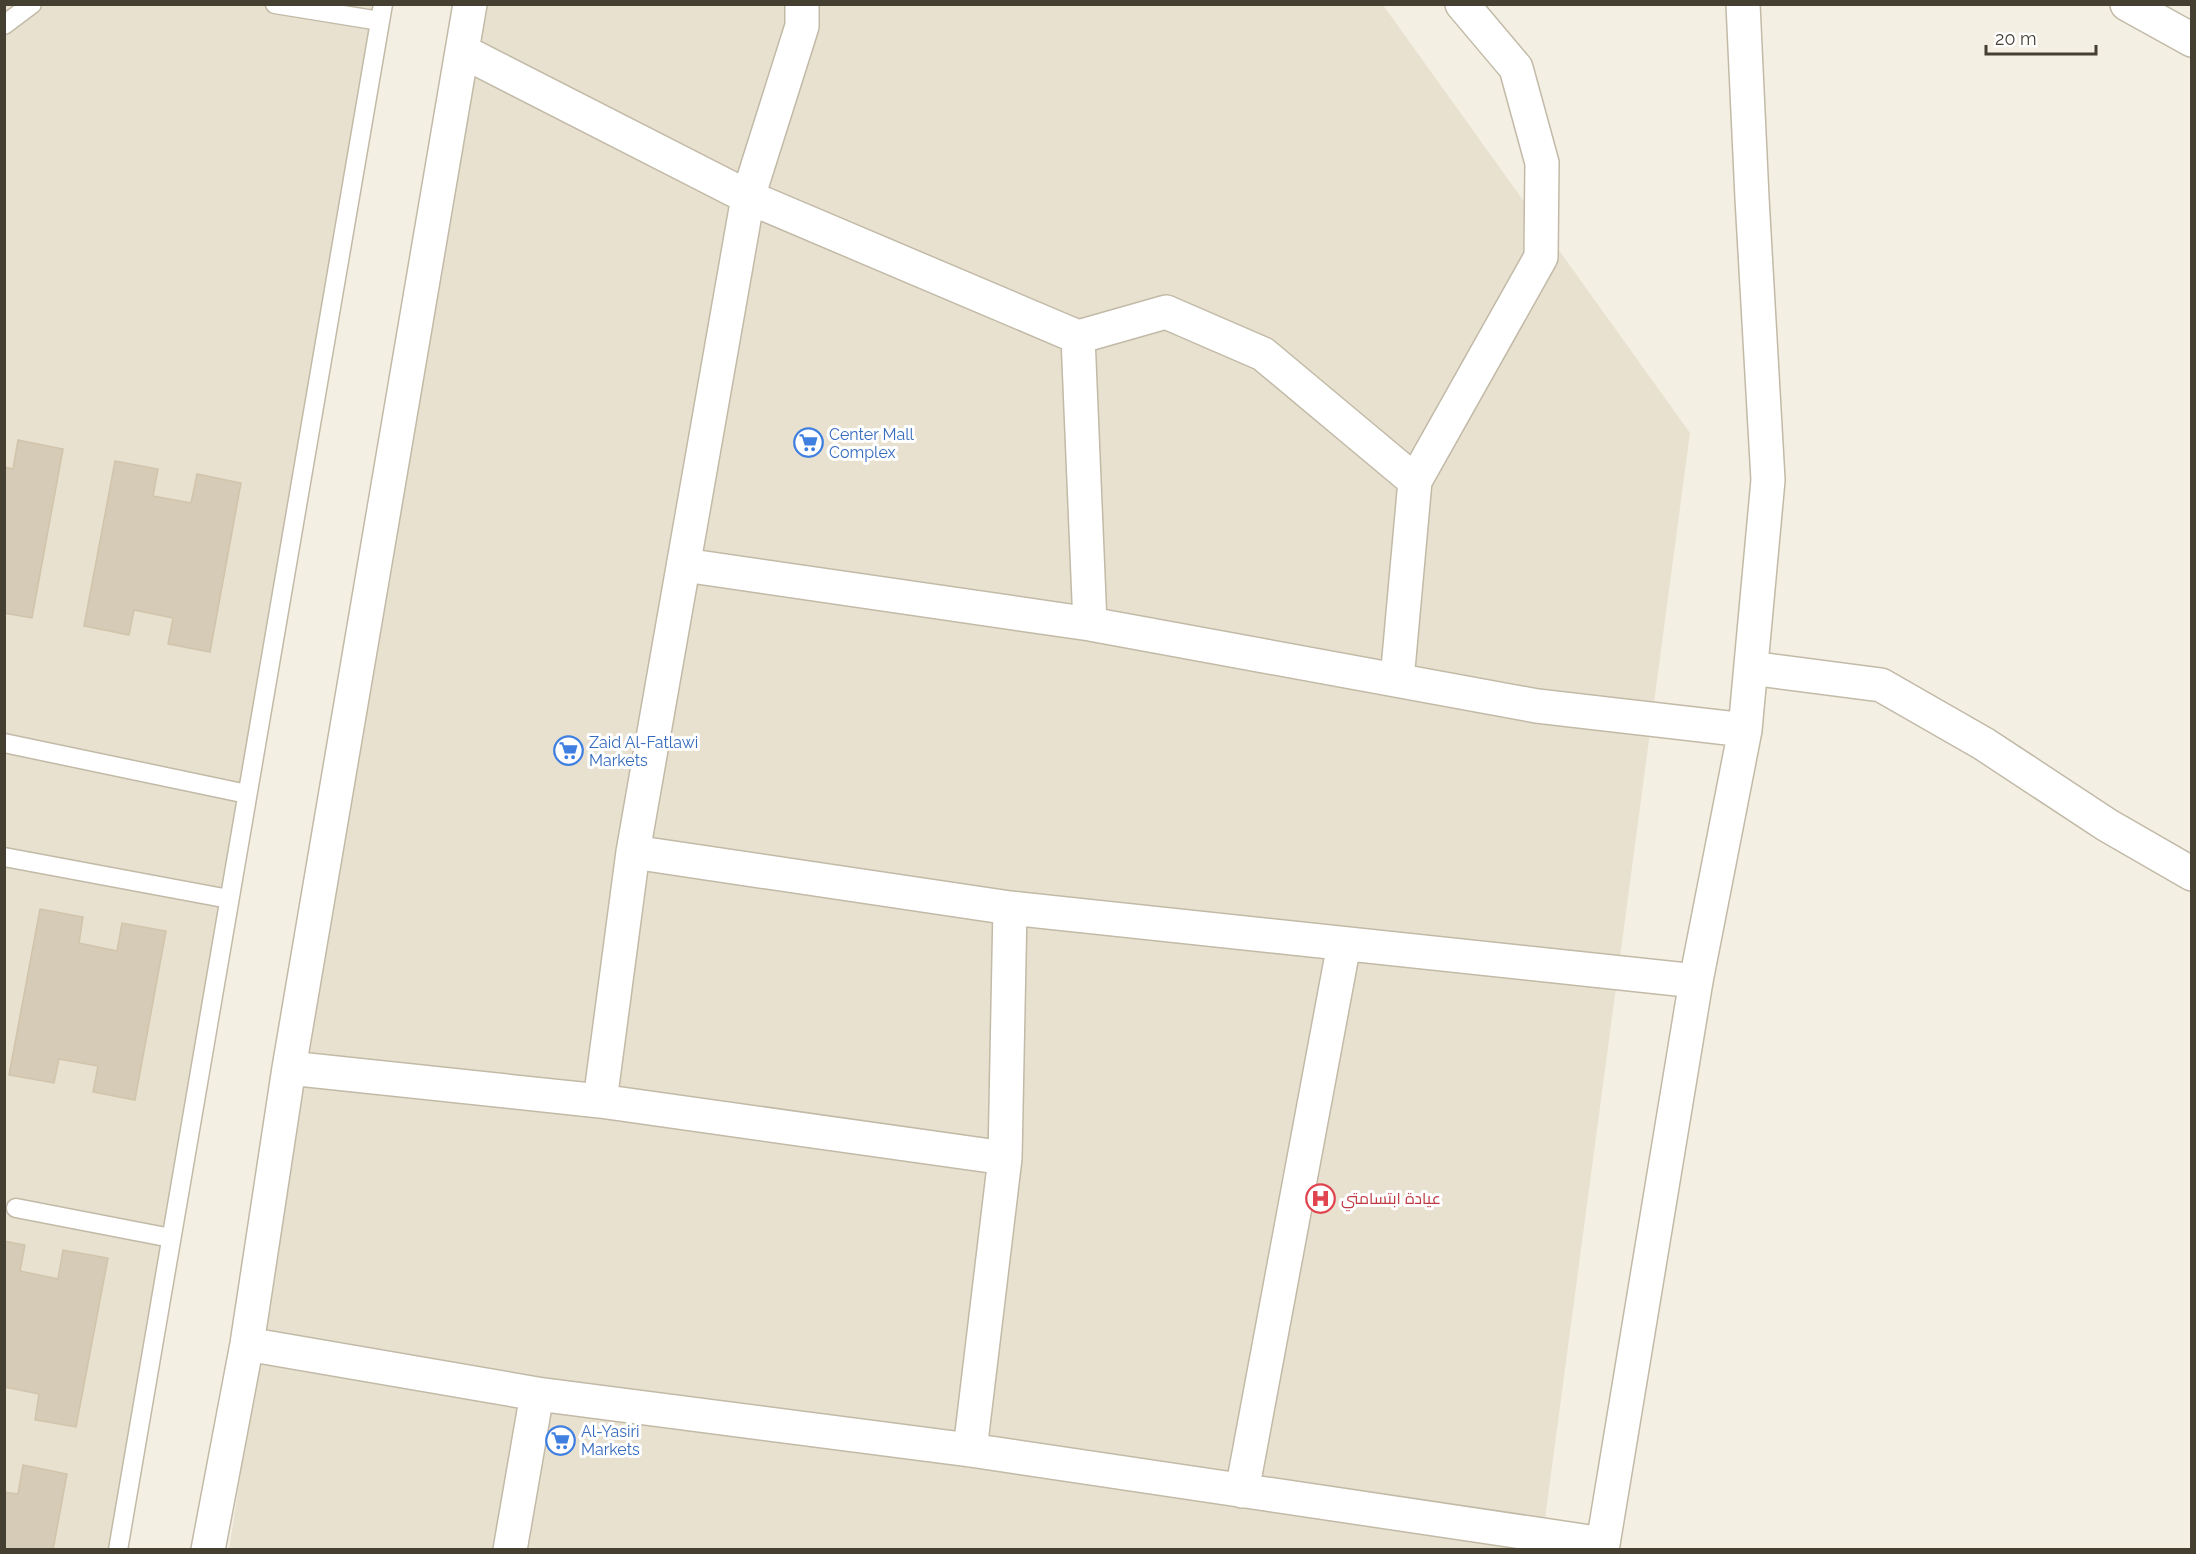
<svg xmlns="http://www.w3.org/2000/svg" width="2196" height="1554" font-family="Raleway,Cairo,sans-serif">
<rect width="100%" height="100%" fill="#f3efe3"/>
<path fill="#e8e1d0" d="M5,5H392L128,1549L5,1550Z
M486,5H1383L1690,433L1541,1549L229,1550L357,707Z"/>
<path fill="#d5cbb7" stroke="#d1c4aa" stroke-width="1.5" d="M18,440L63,449L32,618L4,613V467L13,469Z
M115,461L158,469L153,496L191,503L197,474L241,483L210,652L168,644L173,618L134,610L129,635L84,626Z
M40,909L83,917L79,943L117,951L122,923L166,931L135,1100L93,1092L98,1066L59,1059L54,1083L9,1075Z
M4,1241L25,1245L20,1271L58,1279L63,1250L108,1258L76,1427L35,1420L39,1394L4,1387Z
M23,1465L67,1474L53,1550H4V1492L18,1494Z"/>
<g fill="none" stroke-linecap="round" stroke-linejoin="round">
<defs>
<path id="lane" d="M275,4L380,21
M4,25L32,4
M4,743L247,794
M4,857L229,899
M16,1208L171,1238
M118,1550L383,4"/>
<path id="street" d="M1743,4L1752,198L1768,480L1745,730
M2127,4L2192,40
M462,51L748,197L1078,337L1090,624L1537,706L1745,730L1696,981L1602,1550
M1078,337L1166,312L1263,354L1415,481
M684,565L1090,624
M1751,668L1881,685L1984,744L2107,825L2192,874
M1397,680L1415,481L1541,257L1542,163L1516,68L1462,4
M633,852L748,197L802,26V4
M289,1068L600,1101L633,852L1010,908L1696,981
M600,1101L1005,1158
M247,1344L537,1394L970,1450L1603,1544
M970,1450L1005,1158L1010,908
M1242,1491L1344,944
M208,1550L247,1344L289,1068L470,4
M510,1550L537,1394"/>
</defs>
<use href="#lane" stroke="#c2baa7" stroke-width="21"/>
<use href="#street" stroke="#c2baa7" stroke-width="36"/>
<use href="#lane" stroke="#fff" stroke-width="18"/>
<use href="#street" stroke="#fff" stroke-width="33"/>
</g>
<defs>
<symbol id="supermarket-ring" viewBox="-11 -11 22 22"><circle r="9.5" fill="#fff" stroke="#3f7fe0" stroke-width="1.5"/><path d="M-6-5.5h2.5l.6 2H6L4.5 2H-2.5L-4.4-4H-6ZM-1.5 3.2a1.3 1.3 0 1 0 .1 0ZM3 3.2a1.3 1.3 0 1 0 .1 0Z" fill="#3f7fe0"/></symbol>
<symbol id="hospital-ring" viewBox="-11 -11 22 22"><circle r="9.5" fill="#fff" stroke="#e0444e" stroke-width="1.5"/><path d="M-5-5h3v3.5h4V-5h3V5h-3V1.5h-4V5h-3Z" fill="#e0444e"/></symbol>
</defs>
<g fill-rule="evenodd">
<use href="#supermarket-ring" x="792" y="426" width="33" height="33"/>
<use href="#supermarket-ring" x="552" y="734" width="33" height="33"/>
<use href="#hospital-ring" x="1304" y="1182" width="33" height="33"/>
<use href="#supermarket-ring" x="544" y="1424" width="33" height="33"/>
</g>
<g text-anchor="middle" stroke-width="6" stroke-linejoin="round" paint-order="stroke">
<g font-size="16" fill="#366cbe" stroke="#fff" text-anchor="start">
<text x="829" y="440">Center Mall<tspan x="829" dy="18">Complex</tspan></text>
<text x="589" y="748">Zaid Al-Fatlawi<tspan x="589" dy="18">Markets</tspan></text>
<text x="581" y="1437">Al-Yasiri<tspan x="581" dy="18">Markets</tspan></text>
</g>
<g font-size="16" fill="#be3a42" stroke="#fff" text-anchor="start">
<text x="1341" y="1204">عيادة ابتسامتي</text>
</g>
</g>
<rect width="2196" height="1554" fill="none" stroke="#453f32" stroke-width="12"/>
<path d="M1986 45v9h110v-9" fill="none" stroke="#453f32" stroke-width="3"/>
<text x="1995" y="45" font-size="18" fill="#453f32" stroke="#ffffff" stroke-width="4.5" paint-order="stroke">20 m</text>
</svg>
